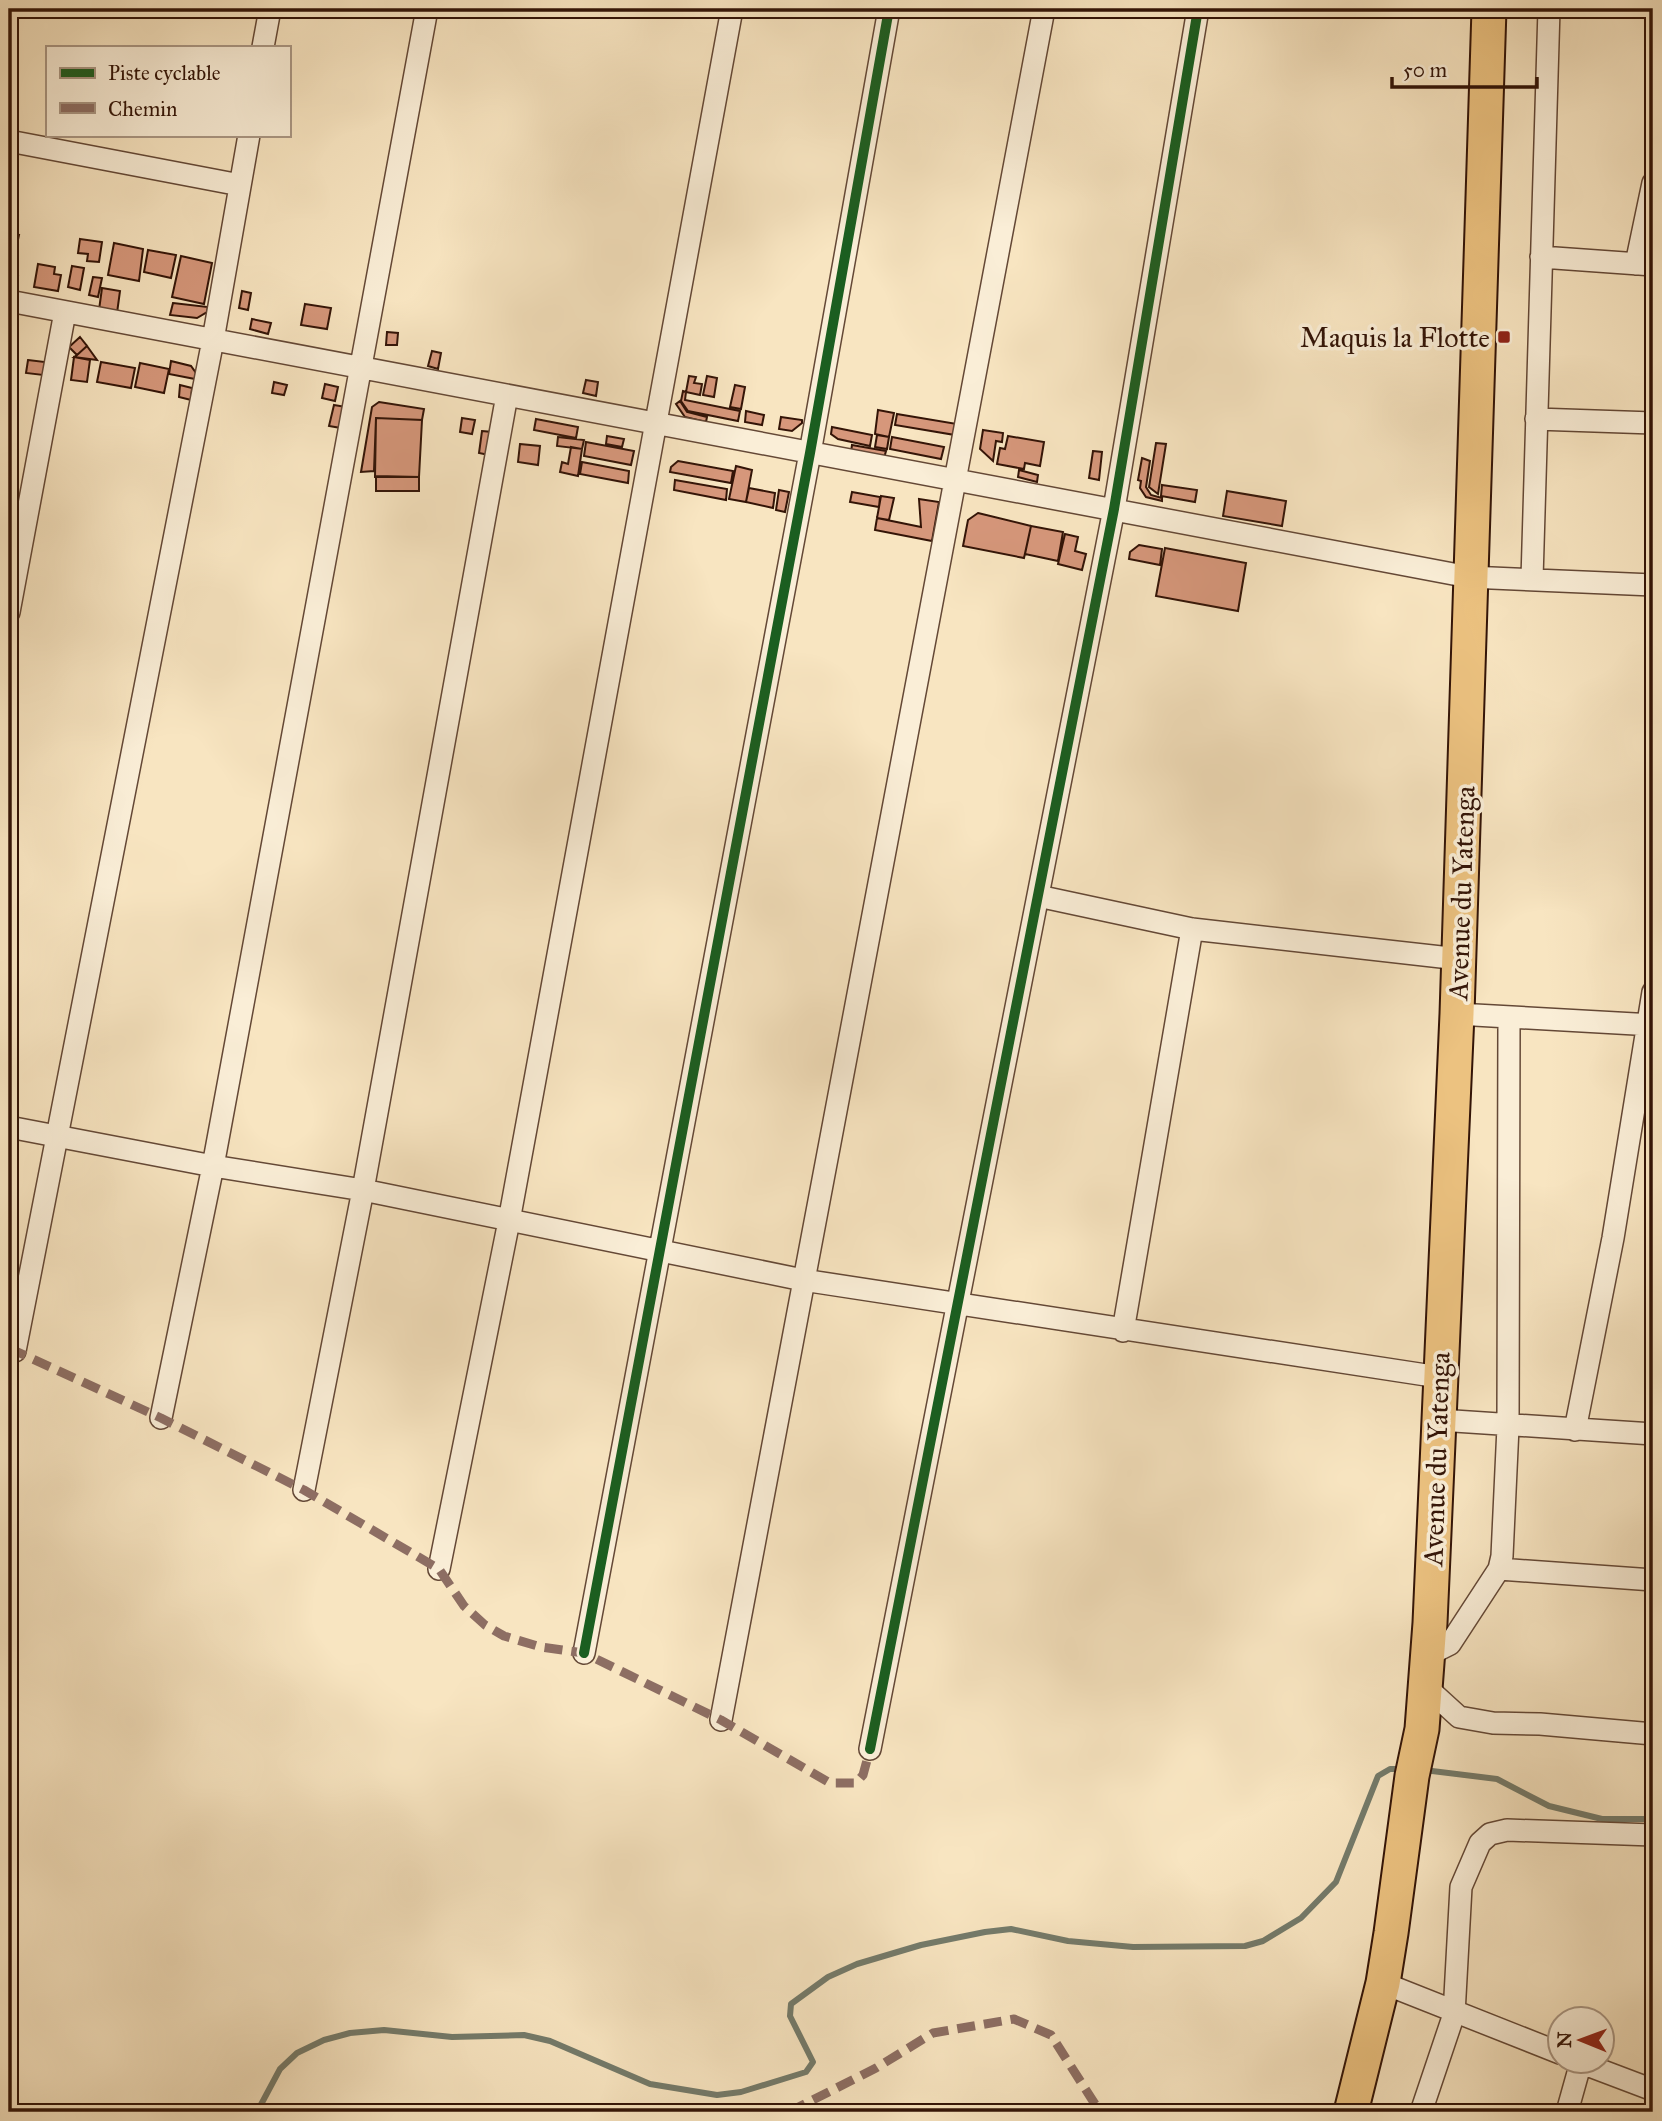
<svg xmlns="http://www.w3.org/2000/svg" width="1662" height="2121" font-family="'IM FELL Great Primer',serif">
<rect width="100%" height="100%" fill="#f8e5c1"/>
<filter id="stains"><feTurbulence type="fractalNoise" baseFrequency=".00286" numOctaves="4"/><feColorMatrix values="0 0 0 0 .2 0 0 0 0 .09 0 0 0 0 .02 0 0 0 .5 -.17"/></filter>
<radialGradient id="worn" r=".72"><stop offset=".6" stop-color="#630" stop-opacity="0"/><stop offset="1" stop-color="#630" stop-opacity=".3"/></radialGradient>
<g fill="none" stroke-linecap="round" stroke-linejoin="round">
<path stroke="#747b6b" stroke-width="6" d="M1424,1770L1497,1779L1549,1806L1602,1819H1653
M257,2112L280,2069L297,2053L324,2040L350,2033L384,2030L452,2037L524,2035L550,2041L650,2084L717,2095L741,2092L806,2072L813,2062L790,2016L791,2004L828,1977L857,1964L921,1945L985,1932L1011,1929L1068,1941L1133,1947L1245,1946L1263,1941L1301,1918L1336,1882L1378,1776L1390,1769H1403"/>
</g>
<path fill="#d6977b" stroke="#331407" stroke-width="2" d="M9,234L19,235L13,263H9Z
M80,239L102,242L99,262L87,261L88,254L78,253Z
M114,243L143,249L139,281L108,275Z
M148,250L176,255L171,278L144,272Z
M181,256L212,263L204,304L172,297Z
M9,264V275L18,276L16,290L9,289Z
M38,264L55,267L54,274L61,275L58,291L34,287Z
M72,266L84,268L80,290L68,287Z
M93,277L102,278L98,297L89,295Z
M102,288L120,291L117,313L99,310Z
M242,291L251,293L248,310L239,308Z
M173,303L208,307L207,312L197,318L170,315Z
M305,304L331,308L327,329L301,325Z
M252,319L271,323L268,334L250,329Z
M387,332L398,333L397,345H386Z
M80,337L87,346L77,355L69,347Z
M87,346L97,360L74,357L77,355Z
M432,351L441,353L438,369L428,366Z
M74,357L90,360L87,382L71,380Z
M28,360L45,362L43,375L26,373Z
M171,361L191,366L196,373L195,379L169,374Z
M101,362L135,368L131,388L97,382Z
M140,363L169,369L164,393L135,387Z
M689,376L696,377L694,383L702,384L700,395L686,392Z
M707,376L717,378L714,397L703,395Z
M586,380L598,382L596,396L583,393Z
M274,382L287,385L284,395L272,393Z
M325,384L338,387L335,401L322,398Z
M180,385L192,388L191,400L179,397Z
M735,385L745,387L741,409L730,407Z
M683,391L686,392L685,400L740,411L738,421L688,411L681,401Z
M680,401L687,412L707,417L706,422L685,417L676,404Z
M379,402L424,409L422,420L376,418L374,471L361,472L372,407Z
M334,405L346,407L341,428L329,426Z
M878,410L894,413L889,437L875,434Z
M746,411L764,415L762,425L745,422Z
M897,414L957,424L955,435L895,425Z
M781,417L802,420V423L792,431L779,429Z
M376,418L422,420L419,477H375Z
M462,418L475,420L472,434L460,432Z
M536,419L578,427L576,438L534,430Z
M832,427L872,435L870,446L838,439L831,434Z
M983,430L1003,433L1002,442L996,441L993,461L980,449Z
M482,431L492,432L489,455L479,453Z
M877,435L889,437L887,449L875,447Z
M607,436L624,439L622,447L606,444Z
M1008,436L1044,442L1040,466L1025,463L1024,469L997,464L1000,448L1005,449Z
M558,437L584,440L582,449L557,446Z
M892,437L944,447L941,459L890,449Z
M586,442L634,451L631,465L584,456Z
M1156,443L1166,444L1158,494L1149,487Z
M520,444L540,446L538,465L518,462Z
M852,445L886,451L884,458L851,452Z
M571,447L582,449L578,476L560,472L562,462L568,464Z
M1093,451L1102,452L1099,480L1089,478Z
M1142,458L1150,461L1146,487L1151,495L1162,498V501L1146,497L1140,488L1141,481L1138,480Z
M678,461L733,471L731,483L670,472L671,467Z
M582,462L629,471L628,483L580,474Z
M736,466L752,470L746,502L729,499Z
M1019,470L1038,475L1037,482L1018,477Z
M376,476L419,477V491H376Z
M675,480L727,489L726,500L674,490Z
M1162,485L1197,490L1195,502L1161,496Z
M749,488L775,493L773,508L746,502Z
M779,490L789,492L785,512L776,510Z
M1227,491L1286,501L1282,526L1223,516Z
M852,492L880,497L879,507L850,502Z
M881,496L894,498L889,520L877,518Z
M919,499L939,502L932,541L875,530L877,518L921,527Z
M978,513L1031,526L1024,558L963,546L968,520Z
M1031,526L1063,532L1058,561L1025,554Z
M1065,534L1078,537L1075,551L1086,554L1082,570L1058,564Z
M1139,545L1162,549L1160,565L1129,559L1130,552Z
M1165,548L1246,563L1238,611L1156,596Z"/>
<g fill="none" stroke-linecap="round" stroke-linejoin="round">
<defs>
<path id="street" d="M263,47L270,9
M9,141L240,185
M1541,257L1653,265
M1636,264L1653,183
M9,301L1469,577L1653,585
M1536,419L1653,423
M1532,579L1549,9
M9,612L65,312
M1038,896L1192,929L1459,959
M1457,1014L1653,1025
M9,1127L213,1166L363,1190L803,1280L1439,1377
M1123,1331L1192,929
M15,1351L213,340L249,135
M161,1418L213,1166L427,9
M1439,1420L1653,1434
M1575,1430L1613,1238L1653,992
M304,1490L363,1190L507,395
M439,1569L509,1221L732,9
M1499,1569L1653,1580
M1433,1631L1438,1650L1450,1644L1499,1569L1502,1556L1508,1427L1509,1019
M584,1653L810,453L889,9
M1425,1686L1459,1717L1493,1723L1540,1724L1653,1734
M721,1720L1044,9
M870,1749L1114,509L1198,9
M1383,1983L1560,2053
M1579,2062L1653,2090
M1421,2112L1454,2014L1461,1887L1480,1843L1490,1834L1507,1830L1653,1835
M1567,2112L1581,2062"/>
<path id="primary" d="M1351,2112L1383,1983L1391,1933L1412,1776L1422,1729L1430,1623L1457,1014L1489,9"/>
</defs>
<use href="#street" stroke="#644836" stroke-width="24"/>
<use href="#primary" stroke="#331407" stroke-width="37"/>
<use href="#street" stroke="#faeed7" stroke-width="21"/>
<use href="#primary" stroke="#ecc280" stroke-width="33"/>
<path stroke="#8d6e63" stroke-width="9" stroke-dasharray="18 9" stroke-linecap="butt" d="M9,1348L161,1418L304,1490L439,1569L464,1606L485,1625L504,1636L541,1647L584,1653L721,1720L830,1783H856L863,1775L870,1749
M789,2112L876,2068L933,2033L1014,2019L1051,2035L1100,2112"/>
<defs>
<path id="cycleway" d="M584,1653L810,453L889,9
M870,1749L1114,509L1198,9"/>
</defs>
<use href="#cycleway" stroke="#faeed7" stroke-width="15"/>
<use href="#cycleway" stroke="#1b5e20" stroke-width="10"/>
</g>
<rect fill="#8f2418" stroke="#faeed7" stroke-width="2.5" x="1497" y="330" width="14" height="14" rx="3.5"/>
<g text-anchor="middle" stroke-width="7" stroke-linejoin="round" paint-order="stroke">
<g font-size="28" fill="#331407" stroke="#faeed7" text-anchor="end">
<text x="1490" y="347">Maquis la Flotte</text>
</g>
<g font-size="28" fill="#331407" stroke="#faeed7">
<text transform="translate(1461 893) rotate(-88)" y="10">Avenue du Yatenga</text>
<text transform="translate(1436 1459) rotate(-88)" y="10">Avenue du Yatenga</text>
</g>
</g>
<rect width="1662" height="2121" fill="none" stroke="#f8e5c1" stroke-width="35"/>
<rect x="10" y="10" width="1641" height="2100" fill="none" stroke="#331407" stroke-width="3.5"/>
<rect x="18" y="18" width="1627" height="2086" fill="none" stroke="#331407" stroke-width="2"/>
<rect x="46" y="46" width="245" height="91" fill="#faeed7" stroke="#aa9784" stroke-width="2"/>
<rect x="60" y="68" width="35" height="10" fill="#1b5e20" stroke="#aa9784" stroke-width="2"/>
<text x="108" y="80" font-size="21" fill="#331407">Piste cyclable</text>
<rect x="60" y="103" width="35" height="10" fill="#8d6e63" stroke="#aa9784" stroke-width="2"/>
<text x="108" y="116" font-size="21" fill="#331407">Chemin</text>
<g transform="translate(1581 2040) rotate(271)"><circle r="33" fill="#faeed7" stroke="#aa9784" stroke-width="2"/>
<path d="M0-5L12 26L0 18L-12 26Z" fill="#8f2418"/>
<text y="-10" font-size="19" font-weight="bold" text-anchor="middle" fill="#331407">N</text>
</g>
<path d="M1392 77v10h145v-10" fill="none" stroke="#331407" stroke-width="3.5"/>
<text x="1403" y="77" font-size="21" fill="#331407" stroke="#faeed7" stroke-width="5" paint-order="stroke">50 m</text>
<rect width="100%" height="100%" filter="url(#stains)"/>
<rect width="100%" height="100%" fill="url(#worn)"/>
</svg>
